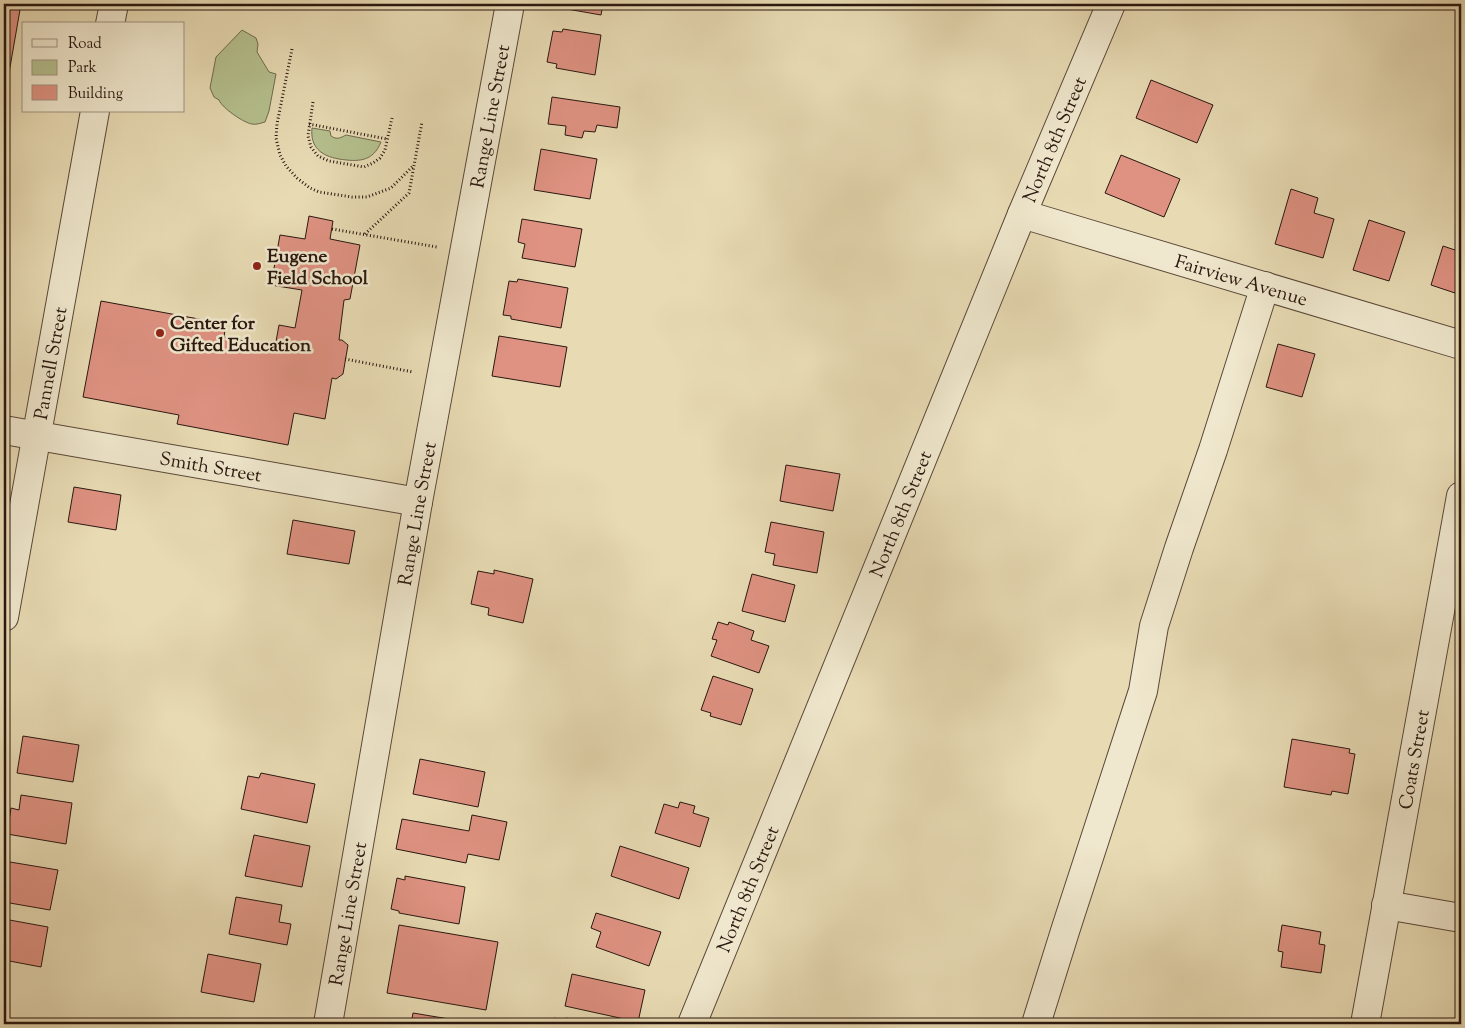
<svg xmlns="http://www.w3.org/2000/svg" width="1465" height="1028" font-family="'Sorts Mill Goudy',serif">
<rect width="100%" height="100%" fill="#e8dbb4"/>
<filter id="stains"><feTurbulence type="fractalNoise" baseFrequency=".004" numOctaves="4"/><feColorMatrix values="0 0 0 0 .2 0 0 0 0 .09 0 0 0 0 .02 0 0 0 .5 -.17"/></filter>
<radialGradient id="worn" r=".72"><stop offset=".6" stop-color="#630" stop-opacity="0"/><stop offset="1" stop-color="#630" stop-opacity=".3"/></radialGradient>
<path fill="#b5c08e" stroke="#6f6c4e" d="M242,30L256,38L258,44L257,52L269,72L276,74L269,111L265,122C261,123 256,125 252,124C244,123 222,108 219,100L214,97L210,88L216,57Z
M312,128L330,131L331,136C337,140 340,138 346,135L381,142C373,162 358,162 339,159C321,156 310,147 312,128Z"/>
<path fill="#df9282" stroke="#29170f" d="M4,4H21L5,96H4Z
M568,4H603L601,15L567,9Z
M563,29L601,35L595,75L556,68L557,64L547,62L553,31L562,32Z
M1151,80L1213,105L1197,143L1136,118Z
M552,97L620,107L617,128L597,125L595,132L584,131L582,138L565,135L566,126L548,124Z
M541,149L597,159L590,199L534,190Z
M1121,155L1180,179L1164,217L1105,193Z
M1291,189L1318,198L1314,213L1334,219L1323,258L1275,244Z
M309,216L333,221L330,239L360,245L350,299L344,300L339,340H342L348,345L343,374L336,379L332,378L325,419L294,413L288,445L177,424L179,415L83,397L101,301L226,324L224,337L275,347L279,325L295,328L302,290L271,285L280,235L305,239Z
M522,219L582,229L575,267L522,258L525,244L518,242Z
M1369,220L1405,232L1389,281L1353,270Z
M1443,246L1461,252V295L1431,285Z
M518,279L568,288L561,328L511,319V316L503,315L509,281L517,282Z
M499,336L567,347L560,387L492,376Z
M1278,344L1315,354L1302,397L1266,387Z
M786,465L840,474L833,511L780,501Z
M74,487L121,495L116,530L68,522Z
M293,520L355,531L349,564L287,554Z
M771,522L824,532L817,573L773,565L775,554L765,552Z
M494,570L533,579L523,623L488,615L489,608L471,604L478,571L494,574Z
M752,574L795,585L785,622L742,611Z
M718,622L728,625L729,622L754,631L751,640L769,646L759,673L711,656L717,640L712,639Z
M713,676L753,689L741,725L710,716L711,713L701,710Z
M23,736L79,745L73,782L17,773Z
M1292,739L1350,749L1349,753L1355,754L1348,794L1332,791L1331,795L1284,787Z
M420,759L485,772L478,807L413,794Z
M261,773L315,784L307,823L241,809L248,776L259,778Z
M21,795L72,803L66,844L7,834L11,808L19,810Z
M680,802L695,806L693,813L709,818L700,847L655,833L664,804L678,808Z
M472,815L507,822L499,860L468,854L466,863L396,849L402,819L469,831Z
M254,835L310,846L302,887L245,876Z
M620,846L689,868L679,899L611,876Z
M4,861L58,870L50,910L4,902Z
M405,876L465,887L459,924L399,913V911L391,909L397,878L405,880Z
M236,897L282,905L279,922L291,924L287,945L229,934Z
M596,913L661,932L649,966L596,947L601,932L591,928Z
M4,919L48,927L41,967L4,960Z
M399,925L498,942L486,1010L387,993Z
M1282,925L1321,932L1319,944L1325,945L1321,973L1281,967L1283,952L1278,951Z
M208,954L261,964L254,1002L201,992Z
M572,974L645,990L638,1022L565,1006Z
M413,1013L455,1020V1024H411Z
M554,1018L566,1021V1018L590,1024H553Z"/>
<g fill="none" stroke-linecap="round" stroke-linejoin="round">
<defs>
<g id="minor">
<path d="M110,24L114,4"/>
<path id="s1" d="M1022,214L1461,345"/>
<path id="s2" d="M4,430L418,502"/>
<path id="s3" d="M4,617L95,111"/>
<path d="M1386,905L1461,918"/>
<path id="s4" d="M328,1024L418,502L510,4"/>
<path id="s5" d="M692,1024L1022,214L1111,4"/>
<path d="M1036,1024L1066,928L1143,691L1154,626L1179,548L1213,450L1265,286"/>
<path id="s6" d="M1365,1024L1461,496"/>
</g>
</defs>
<use href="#minor" stroke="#594838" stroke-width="30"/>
<path stroke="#29170f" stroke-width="3" stroke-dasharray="1 2.5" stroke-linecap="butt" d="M292,49L277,124L276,138L280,155L286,166L297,178L310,188L319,192L352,197H367L391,188L414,165
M313,102L308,136L311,147L318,156L329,161L364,167L373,163L380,158L385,150L392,118
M309,124L387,139
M332,229L437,247
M365,234L409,193L422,122
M345,359L413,372"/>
<use href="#minor" stroke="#f0e8ce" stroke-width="28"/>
</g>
<g fill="#8f2418" stroke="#f0e8ce" stroke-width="2">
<circle cx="257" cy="266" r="5"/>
<circle cx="160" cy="333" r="5"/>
</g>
<g text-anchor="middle" stroke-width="5" stroke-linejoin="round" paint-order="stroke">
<g font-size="19" fill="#29170f" stroke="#f0e8ce">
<text dy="7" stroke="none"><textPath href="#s4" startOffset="922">Range Line Street</textPath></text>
<text dy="7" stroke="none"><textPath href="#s5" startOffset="956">North 8th Street</textPath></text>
<text dy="7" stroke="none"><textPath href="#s1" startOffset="229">Fairview Avenue</textPath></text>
<text dy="7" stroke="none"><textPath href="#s3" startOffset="258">Pannell Street</textPath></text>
<text dy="7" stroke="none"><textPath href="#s2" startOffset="210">Smith Street</textPath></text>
<text dy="7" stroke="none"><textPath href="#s5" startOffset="551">North 8th Street</textPath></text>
<text dy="7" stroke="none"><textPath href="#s4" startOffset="518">Range Line Street</textPath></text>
<text dy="7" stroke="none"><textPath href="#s6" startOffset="269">Coats Street</textPath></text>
<text dy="7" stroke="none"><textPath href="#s5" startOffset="146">North 8th Street</textPath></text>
<text dy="7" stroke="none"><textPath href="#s4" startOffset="112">Range Line Street</textPath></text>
</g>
<g font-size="19" font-weight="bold" fill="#29170f" stroke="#f0e8ce" text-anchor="start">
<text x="267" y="262">Eugene<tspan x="267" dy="22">Field School</tspan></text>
<text x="170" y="329">Center for<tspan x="170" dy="22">Gifted Education</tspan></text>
</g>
</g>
<rect width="1465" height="1028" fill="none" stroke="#e8dbb4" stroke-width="20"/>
<rect x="5" y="5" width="1455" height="1018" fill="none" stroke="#29170f" stroke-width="2.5"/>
<rect x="10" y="10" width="1445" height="1008" fill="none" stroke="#29170f"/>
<rect x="22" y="22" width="162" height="90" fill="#f0e8ce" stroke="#a09482"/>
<rect x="32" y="39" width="25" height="8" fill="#f0e8ce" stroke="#a09482"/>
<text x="68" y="48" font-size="15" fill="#29170f">Road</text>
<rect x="32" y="60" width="25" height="15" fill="#b5c08e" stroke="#a09482"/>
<text x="68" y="72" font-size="15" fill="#29170f">Park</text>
<rect x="32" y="85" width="25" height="15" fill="#df9282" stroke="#a09482"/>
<text x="68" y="98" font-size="15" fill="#29170f">Building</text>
<rect width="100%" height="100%" filter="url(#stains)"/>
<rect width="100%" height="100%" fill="url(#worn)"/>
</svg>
